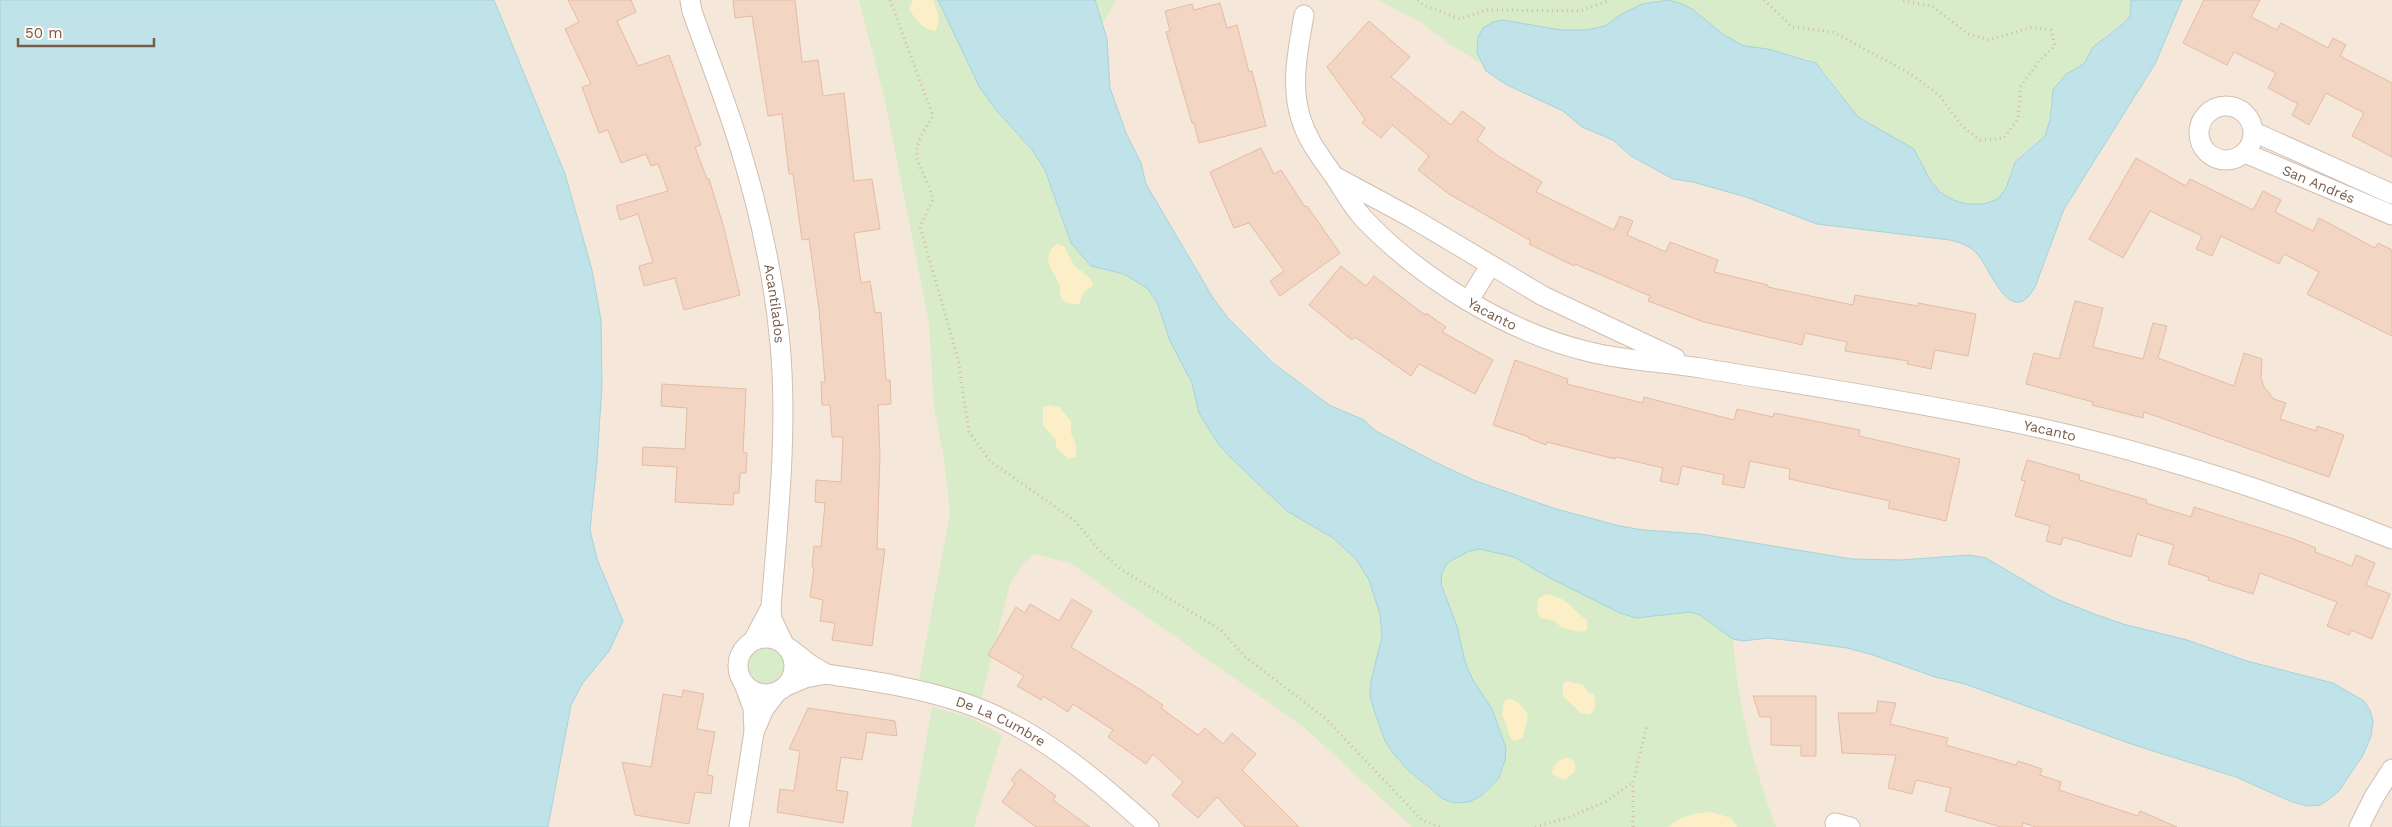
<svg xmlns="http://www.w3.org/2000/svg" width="2392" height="827" font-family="'Work Sans',sans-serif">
<rect width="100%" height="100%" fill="#fdf6ec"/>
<path fill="#f5e8da" d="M494,0H2392V827H548L571,705L582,684L609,651L623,621L597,559L590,530L597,462L565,174Z"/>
<path fill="#d8ecc9" d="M859,0H938L980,88L997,111L1033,151L1045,170L1071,243L1102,270L1124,274L1135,280L1147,288L1157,303L1170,341L1192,383L1199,413L1229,456L1287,511L1333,538L1356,559L1369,580L1380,614L1382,637L1379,653L1385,741L1409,771L1429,789L1443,799L1455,803L1469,802L1499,778L1503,769L1506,748L1492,709L1473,680L1465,662L1457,626L1441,584L1442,573L1447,563L1469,551L1480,549L1514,557L1548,577L1620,613L1690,612L1700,615L1733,639C1737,703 1754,768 1776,827H1412L1305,728L1070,563L1034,554L1021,566L1010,584L981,700L919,679L950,513L944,458L934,408L929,323L885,101Z
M1095,0H1116L1102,25Z
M1378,0H2131C2132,5 2132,11 2130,16C2126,25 2116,28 2109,33C2099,41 2088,53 2084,64L2066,74L2050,105V120L2045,136L2022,154L2011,170L2006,188L1998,199L1985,204H1967L1953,200L1940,192L1930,180L1914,149L1858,117L1823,70L1808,59L1768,49L1744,46L1724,35L1682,4L1659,1L1632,9L1605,26L1587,30H1561L1503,20L1477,53L1480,63L1451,45L1419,21Z
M746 665a19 19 0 1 1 38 0a19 19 0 1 1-38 0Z
M932,707L969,717L1002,735L974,827H911Z"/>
<path fill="#fcefc7" d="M913,0H933C937,11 942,20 935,31C922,29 916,20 909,9Z
M1056,244L1064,246L1074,265L1091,279L1093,285L1084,292L1079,304C1071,304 1062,304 1060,294C1059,292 1060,289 1060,286C1054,270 1039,261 1056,244Z
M1049,405L1059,407L1071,421V433L1076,445V457L1069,459L1056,448V440L1043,425V407Z
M1545,594C1570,598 1570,609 1587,620V630L1581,632L1563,628L1552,620L1540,618L1537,612L1538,599Z
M1566,681L1583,685L1589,693L1593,694C1597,702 1596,709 1590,715L1581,713L1563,696V684Z
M1508,699C1518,700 1522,706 1528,714L1523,738L1515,741L1512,740C1507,732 1508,724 1502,716L1504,701Z
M1568,757C1575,760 1576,764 1575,771L1565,780L1552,774C1553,764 1558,760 1568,757Z
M1711,812L1731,818L1737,827H1668C1680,816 1695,813 1711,812Z"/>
<path fill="#bfe3e8" stroke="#a5d3da" d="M0,0H494L565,174L592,270L601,320L602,385L597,462L590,530L597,559L623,621L609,651L582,684L571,705L548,827H0Z
M938,0H1095L1107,39L1110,88L1126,133L1141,163L1146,184L1213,298L1228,318L1273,363L1329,405L1364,420L1376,431L1437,463L1476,481L1556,509L1620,526L1643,530L1700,534L1852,559L1901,560L1969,555L1986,558L2054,598L2097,615L2123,624L2187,640L2247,661L2333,683L2364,701L2370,710L2373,721L2371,736L2363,755L2339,791L2328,800L2320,805L2308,806L2292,802L2236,777L2134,745L1965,684L1935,677L1870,654L1847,648L1811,643L1768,638L1743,641L1733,639L1700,615L1690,612L1636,618L1620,613L1548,577L1514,557L1480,549L1469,551L1447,563L1442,573L1441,584L1457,626L1465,662L1473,680L1492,709L1506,748L1505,760L1499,778L1481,796L1469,802L1455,803L1443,799L1409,771L1393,753L1385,741L1375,713L1370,696L1371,681L1382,637L1380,614L1369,580L1356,559L1333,538L1287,511L1229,456L1217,442L1199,413L1192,383L1170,341L1157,302L1147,288L1124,274L1091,266L1071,243L1045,170L1033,151L997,111L980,88Z
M1669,0L1682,4L1692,9L1724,35L1744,46L1768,49L1816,63L1858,117L1914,149L1930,180L1940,192L1953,200L1967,204H1984L1998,199L2006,188L2015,162L2045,136L2050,120L2053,90L2066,74L2084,64L2093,47L2123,24L2130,16L2131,0H2182L2155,64L2064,209L2035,287C2011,330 1991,270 1978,255C1971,246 1961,243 1950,240L1817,224L1746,197L1693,182L1673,179L1631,156L1613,140L1582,127L1563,111L1507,85L1486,71L1477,53L1478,37L1483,28L1493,22L1503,20L1561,30H1587L1605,26L1620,15L1642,4Z"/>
<path fill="#f3d5c3" stroke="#e6bba3" d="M568,0H631L636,12L617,21L638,66L669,55L701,145L695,147L707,179H709L724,228L740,295L684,310L675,278L644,286L639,266L653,262L638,214L620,220L616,206L668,191L658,164L651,166L646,154L621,163L608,130L599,133L582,87L591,84L565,29L579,22Z
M733,0H795L802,62L818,60L823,96L844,93L854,181L872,179L880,229L854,233L861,283L870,281L875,313L881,312L886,380H890L891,404L878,405L880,455L877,549H885L872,646L832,640L835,623L820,621L823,600L810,597L814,568L812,567L814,546L821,547L825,503L815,502L816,480L841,482L843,437H832L830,405H822L821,382H825L819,309L809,239L802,240L793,174H789L782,114L768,116L752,16L735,18Z
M2204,0H2260L2251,17L2277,30L2281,23L2328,48L2333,38L2346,45L2340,56L2392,83V157L2352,136L2364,113L2326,93L2309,125L2292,115L2298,104L2268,88L2276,73L2234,52L2227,65L2183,43Z
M1220,3L1227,28L1237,25L1249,72L1252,71L1266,126L1199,143L1194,123H1192L1166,32L1170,31L1165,11L1192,4L1194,10Z
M1369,21L1410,57L1391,77L1451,125L1462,111L1485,128L1477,140L1498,156L1542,182L1536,192L1614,230L1620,216L1633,221L1627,235L1666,252L1670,242L1718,260L1714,272L1768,285V287L1853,305L1855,295L1918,306V303L1976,314L1968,356L1935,350L1931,369L1907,364L1908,361L1845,351L1847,342L1805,333L1802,345L1704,322L1648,301L1650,296L1575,264L1574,266L1529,244L1531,241L1449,194L1418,170L1429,156L1392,125L1381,138L1362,123L1365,119L1327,67Z
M1261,148L1274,174L1281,170L1305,207L1307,206L1340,253L1280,296L1270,281L1284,271L1249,223L1234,228L1210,172Z
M2136,158L2186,186L2190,179L2253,210L2263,191L2281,200L2275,212L2313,231L2319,218L2375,248L2378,243L2392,250V336L2307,294L2319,272L2284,254L2279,264L2221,236L2212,256L2196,249L2202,236L2150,211L2123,258L2089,239Z
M1341,266L1366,286L1374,276L1425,315L1426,313L1446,327L1442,332L1493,360L1475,394L1419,364L1411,376L1355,337L1352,340L1309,305Z
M2075,301L2103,308L2093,347L2143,359L2153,323L2167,326L2158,358L2234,386L2244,353L2262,359L2261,378L2264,387L2274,399L2286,403L2280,419L2316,431L2317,426L2344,435L2329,477L2144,412L2143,418L2092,405L2093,402L2026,384L2034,353L2059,359Z
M1515,360L1568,379L1567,384L1643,403L1644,397L1734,420L1737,409L1773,417L1774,413L1860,430L1859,436L1960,459L1946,521L1888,508L1890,501L1789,479L1790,469L1750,461L1744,488L1722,484L1724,475L1682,466L1678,485L1660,481L1663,468L1616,457L1615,459L1547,442L1546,445L1528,438L1529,437L1493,425Z
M662,384L746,389L743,452L747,453L746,473H740L739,493H734L733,505L675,502L677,467L642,465L643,447L685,449L687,408L661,406Z
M2027,460L2080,475L2079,480L2147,500L2146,503L2191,517L2194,507L2291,538L2316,548L2315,552L2352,566L2356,555L2375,563L2366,585L2390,594L2372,639L2351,630L2349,635L2327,626L2337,602L2260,573L2253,594L2208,580L2209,577L2168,564L2174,545L2137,534L2131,557L2063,537L2061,545L2046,541L2050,526L2015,516L2025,481L2021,480Z
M1072,599L1092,611L1071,647L1141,690L1163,705L1161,708L1198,735L1205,728L1223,744L1232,733L1256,754L1242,770L1299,827H1245L1217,797L1198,818L1172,795L1183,782L1153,754L1146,764L1108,737L1113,730L1073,704L1068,712L1043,696L1041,700L1017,686L1024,676L988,655L1016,607L1025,613L1030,604L1059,621Z
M683,690L704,694L697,729L715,732L707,775L713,776L711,794L695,792L689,824L635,815L622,762L651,767L663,694L682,697Z
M1753,696H1816V756H1801V746L1771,745V717H1760Z
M1878,701L1896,703L1890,724L1948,738L1946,745L2016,765L2018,761L2042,769L2040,775L2061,782L2059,790L2138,816L2140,811L2177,827H2036L2023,823L2022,827H2001L1945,811L1951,788L1916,780L1912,794L1888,788L1896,755L1842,753L1838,713H1876Z
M808,708L895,721L897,736L867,732L862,760L841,757L836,790L848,792L843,823L777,812L780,789L794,791L800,751L789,749Z
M1020,769L1056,796L1053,800L1090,827H1036L1002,802L1015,783L1011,780Z"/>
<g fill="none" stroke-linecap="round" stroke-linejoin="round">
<defs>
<g id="minor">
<path id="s1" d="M690,0L692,11C709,60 729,108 743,158C761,218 774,280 780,343C788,431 778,520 771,607"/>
<path id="s2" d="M1304,15C1298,50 1290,85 1301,119C1308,142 1321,157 1334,176C1344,191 1352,206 1364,219C1421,279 1509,333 1590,352C1626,361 1664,362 1701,368C1803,385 1905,400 2007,421C2138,448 2267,489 2392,539"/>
<circle cx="2226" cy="133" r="27"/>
<path d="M2254,132L2392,194"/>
<path id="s3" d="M2245,153L2392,215"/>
<path d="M1336,177L1412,218L1543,296L1675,358"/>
<path d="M1469,300L1490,266"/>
<circle cx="766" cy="666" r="28"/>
<path d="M753,641L771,607L772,619L783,642"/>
<path id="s4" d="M826,674C873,681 919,688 964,703C1034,726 1095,778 1149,827"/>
<path d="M744,684L753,708L754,732L764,709L777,692"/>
<path d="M786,686L805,678L826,674L811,665L789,648"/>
<path d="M1835,823L1850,827"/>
<path d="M739,827L754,732"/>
<path d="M2359,827L2374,797L2392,769"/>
</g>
</defs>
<use href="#minor" stroke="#d1beb0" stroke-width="21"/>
<path stroke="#d9b8a5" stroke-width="3" stroke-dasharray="1 4" stroke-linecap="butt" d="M890,0L933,116C904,159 920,157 933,199L920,227L958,359L969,432L990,461L1074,520L1099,550L1122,570L1221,630L1244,656L1325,718L1423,821L1441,827
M1418,0L1423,5L1460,19L1487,10L1580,11L1610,0
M1764,0L1792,27L1833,32L1909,73L1939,95L1962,126L1980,140L2004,138L2018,119L2021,86L2039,61L2055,46L2051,30L2032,27L1989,40L1968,34L1932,6L1899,0
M1535,827L1570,817L1607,801L1633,782
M1633,827V782L1647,725"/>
<use href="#minor" stroke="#fff" stroke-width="19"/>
</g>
<g text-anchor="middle" stroke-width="4" stroke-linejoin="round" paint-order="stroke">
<g font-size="14" fill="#7a5c4d" stroke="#fffaf3">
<text dy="5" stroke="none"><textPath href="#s3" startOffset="80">San Andrés</textPath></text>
<text dy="5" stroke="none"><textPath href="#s1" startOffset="316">Acantilados</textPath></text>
<text dy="5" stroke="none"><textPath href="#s2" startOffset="384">Yacanto</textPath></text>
<text dy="5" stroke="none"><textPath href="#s2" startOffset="956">Yacanto</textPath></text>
<text dy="5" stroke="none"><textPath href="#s4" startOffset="182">De La Cumbre</textPath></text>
</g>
</g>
<path d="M18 38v8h136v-8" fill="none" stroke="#7a5c4d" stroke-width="2.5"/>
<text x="25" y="38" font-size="15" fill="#7a5c4d" stroke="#fffaf3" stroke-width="4" paint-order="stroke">50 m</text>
</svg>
